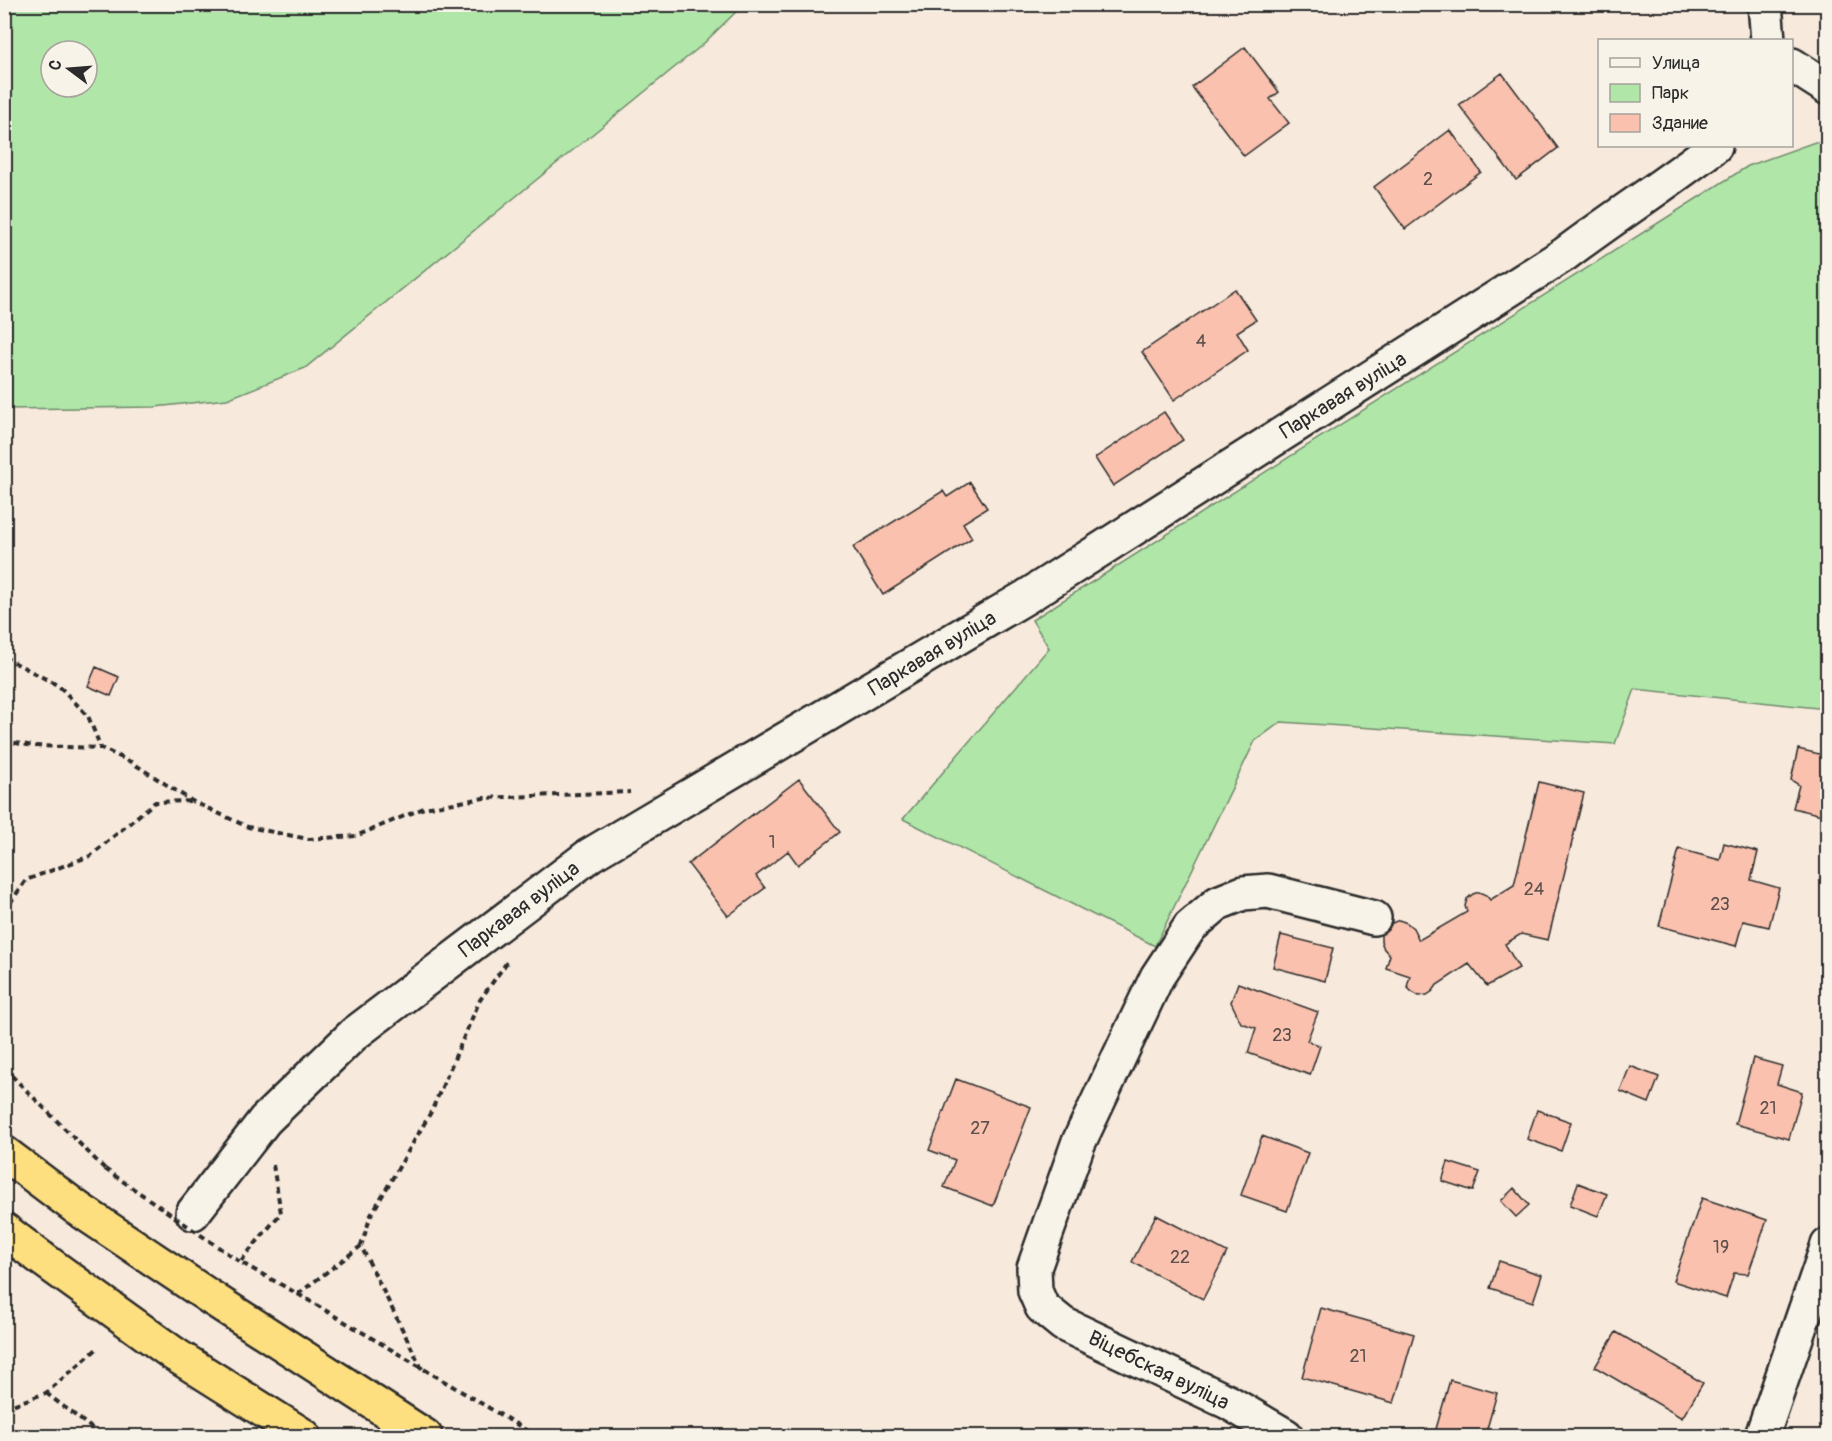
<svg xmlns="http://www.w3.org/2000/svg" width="1832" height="1441" font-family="Pangolin,sans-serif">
<rect width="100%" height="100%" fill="#f7e9dc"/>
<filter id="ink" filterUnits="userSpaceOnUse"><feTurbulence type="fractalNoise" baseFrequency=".0167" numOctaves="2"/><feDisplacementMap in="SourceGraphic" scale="12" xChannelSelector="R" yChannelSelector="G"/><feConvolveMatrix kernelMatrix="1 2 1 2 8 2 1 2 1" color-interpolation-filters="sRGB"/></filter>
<g filter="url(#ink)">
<path fill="#b0e7a9" stroke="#6e896a" stroke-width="1.5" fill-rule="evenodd" d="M4,5L5,4L743,5L701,46L305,368L227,399L155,407L5,409ZM51,51H87V87H51Z
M1815,142L1828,145L1827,709L1635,689L1615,744L1281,722L1255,741L1155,946L903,819L1049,648L1032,620L1748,166Z"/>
<path fill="#f9c1ae" stroke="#2b2b2b" stroke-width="1.5" d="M1245,47L1279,92L1270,99L1289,123L1244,156L1192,87Z
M1502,73L1558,148L1516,180L1459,105Z
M1450,130L1481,172L1405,229L1374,187Z
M1235,289L1256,320L1237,332L1248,350L1174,400L1142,352Z
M1164,412L1183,440L1113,486L1095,458Z
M970,482L987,508L963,523L972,538L883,595L853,547L943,491L947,497Z
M96,667L119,677L111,696L88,686Z
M1798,749L1828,756V830L1823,829L1826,816L1793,808L1799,785L1791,780Z
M799,779L840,832L798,865L788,851L756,876L765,888L728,916L688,864Z
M1539,782L1584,793L1548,940L1521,934L1505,944L1519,968L1487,986L1469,964L1437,985L1433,991L1427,995L1419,996L1412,992L1407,987L1410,976L1386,968L1390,955L1384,949L1381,941V933L1385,926L1399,920L1407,923L1413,928L1419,940L1467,912L1465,906L1467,899L1473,894L1479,892L1486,895L1490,900L1514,885Z
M1724,843L1758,852L1751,880L1779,888L1769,927L1743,921L1736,946L1659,926L1679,849L1720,860Z
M1281,935L1333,948L1325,981L1273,967Z
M1238,983L1318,1012L1307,1041L1320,1046L1310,1075L1248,1053L1256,1028L1241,1023L1231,1002Z
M1753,1058L1782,1066L1777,1084L1802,1092L1789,1139L1735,1124Z
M1630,1066L1659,1077L1649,1103L1620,1091Z
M956,1079L1031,1107L993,1206L944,1187L955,1160L929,1150Z
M1537,1110L1571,1122L1561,1151L1527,1139Z
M1262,1136L1308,1153L1287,1211L1241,1195Z
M1448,1162L1480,1172L1473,1191L1442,1181Z
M1578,1183L1607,1194L1598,1216L1570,1205Z
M1514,1188L1529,1205L1516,1217L1501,1201Z
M1702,1198L1767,1220L1748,1274L1734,1273L1726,1298L1673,1281Z
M1156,1215L1227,1252L1203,1299L1132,1262Z
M1499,1261L1542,1275L1533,1302L1490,1288Z
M1321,1308L1414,1334L1394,1403L1302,1377Z
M1616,1332L1703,1383L1682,1418L1595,1367Z
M1450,1380L1497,1393L1485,1436H1434Z"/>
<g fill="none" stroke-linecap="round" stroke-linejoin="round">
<defs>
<path id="minor" d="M1765,4L1768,40
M1792,65L1828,88
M193,1213L265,1120L354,1034L590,855L1026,597L1565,254C1614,217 1666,184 1715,146
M1286,1436L1228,1402L1063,1324L1042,1307L1035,1291L1034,1268L1078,1144L1157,977L1190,927L1218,903L1243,893L1268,891L1374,918
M1762,1436L1828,1245"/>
<path id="highway" d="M4,1153L77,1208
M4,1230L41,1258
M213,1299L425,1436
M174,1354L304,1436"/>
</defs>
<use href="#minor" stroke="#2b2b2b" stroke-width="38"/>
<use href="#highway" stroke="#2b2b2b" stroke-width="38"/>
<path stroke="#2b2b2b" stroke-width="4" stroke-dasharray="6 4.5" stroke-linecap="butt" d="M4,657L59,686L88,716L101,748
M4,741L33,746L101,748L131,762L192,801L248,827L308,839L356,836L424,808L484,798L630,792
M4,912L26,880L90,856L155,802L191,801
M4,1068L105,1169
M273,1165L281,1213L240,1262L298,1294L536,1436
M298,1294L361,1246
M422,1369L361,1246L371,1215L431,1112L480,1000L507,962
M46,1393L102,1436
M4,1408L46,1393L99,1347"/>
<use href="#minor" stroke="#f7f3e8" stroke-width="33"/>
<use href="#highway" stroke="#fedf80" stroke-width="33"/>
<defs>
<path id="highway-bridge" d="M77,1208L213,1299
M41,1258L174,1354"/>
</defs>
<use href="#highway-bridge" stroke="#2b2b2b" stroke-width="38" stroke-linecap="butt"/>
<path stroke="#2b2b2b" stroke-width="4" stroke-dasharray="6 4.5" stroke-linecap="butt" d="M105,1169L240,1262"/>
<use href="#highway-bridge" stroke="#fedf80" stroke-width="33"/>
</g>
</g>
<g text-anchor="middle" stroke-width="5" stroke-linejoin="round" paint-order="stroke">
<g font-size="18" fill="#5e504c">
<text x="1428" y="185">2</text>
<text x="1201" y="347">4</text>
<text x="772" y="848">1</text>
<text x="1534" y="895">24</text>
<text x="1720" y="910">23</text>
<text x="1282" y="1041">23</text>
<text x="1768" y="1114">21</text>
<text x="980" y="1134">27</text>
<text x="1721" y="1253">19</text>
<text x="1180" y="1263">22</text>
<text x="1358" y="1362">21</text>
</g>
<g font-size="21" fill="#2b2b2b" stroke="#f7f3e8">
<text transform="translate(1343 395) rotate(-32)" y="7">Паркавая вуліца</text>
<text transform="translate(932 653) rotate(-31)" y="7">Паркавая вуліца</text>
<text transform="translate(519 909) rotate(-37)" y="7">Паркавая вуліца</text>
<text transform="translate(1159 1370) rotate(26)" y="7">Віцебская вуліца</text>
</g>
</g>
<rect width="1832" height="1441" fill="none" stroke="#f7f3e8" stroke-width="24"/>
<rect x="12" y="12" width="1808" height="1417" fill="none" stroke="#2b2b2b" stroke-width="2" filter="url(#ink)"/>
<rect x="1598" y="39" width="195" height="108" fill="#f7f3e8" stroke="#a5a39c" stroke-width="1.5"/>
<rect x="1610" y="58" width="30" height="9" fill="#f7f3e8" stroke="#a5a39c" stroke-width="1.5"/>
<text x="1652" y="69" font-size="18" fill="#2b2b2b">Улица</text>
<rect x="1610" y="84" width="30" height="18" fill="#b0e7a9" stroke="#a5a39c" stroke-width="1.5"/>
<text x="1652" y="99" font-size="18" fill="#2b2b2b">Парк</text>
<rect x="1610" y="114" width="30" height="18" fill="#f9c1ae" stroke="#a5a39c" stroke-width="1.5"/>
<text x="1652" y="129" font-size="18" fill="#2b2b2b">Здание</text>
<g transform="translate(69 69) rotate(286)"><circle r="28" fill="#f7f3e8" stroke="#a5a39c" stroke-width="1.5"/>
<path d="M0-4.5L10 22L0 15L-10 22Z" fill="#2b2b2b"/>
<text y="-9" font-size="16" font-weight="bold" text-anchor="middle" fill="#2b2b2b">С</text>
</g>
</svg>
